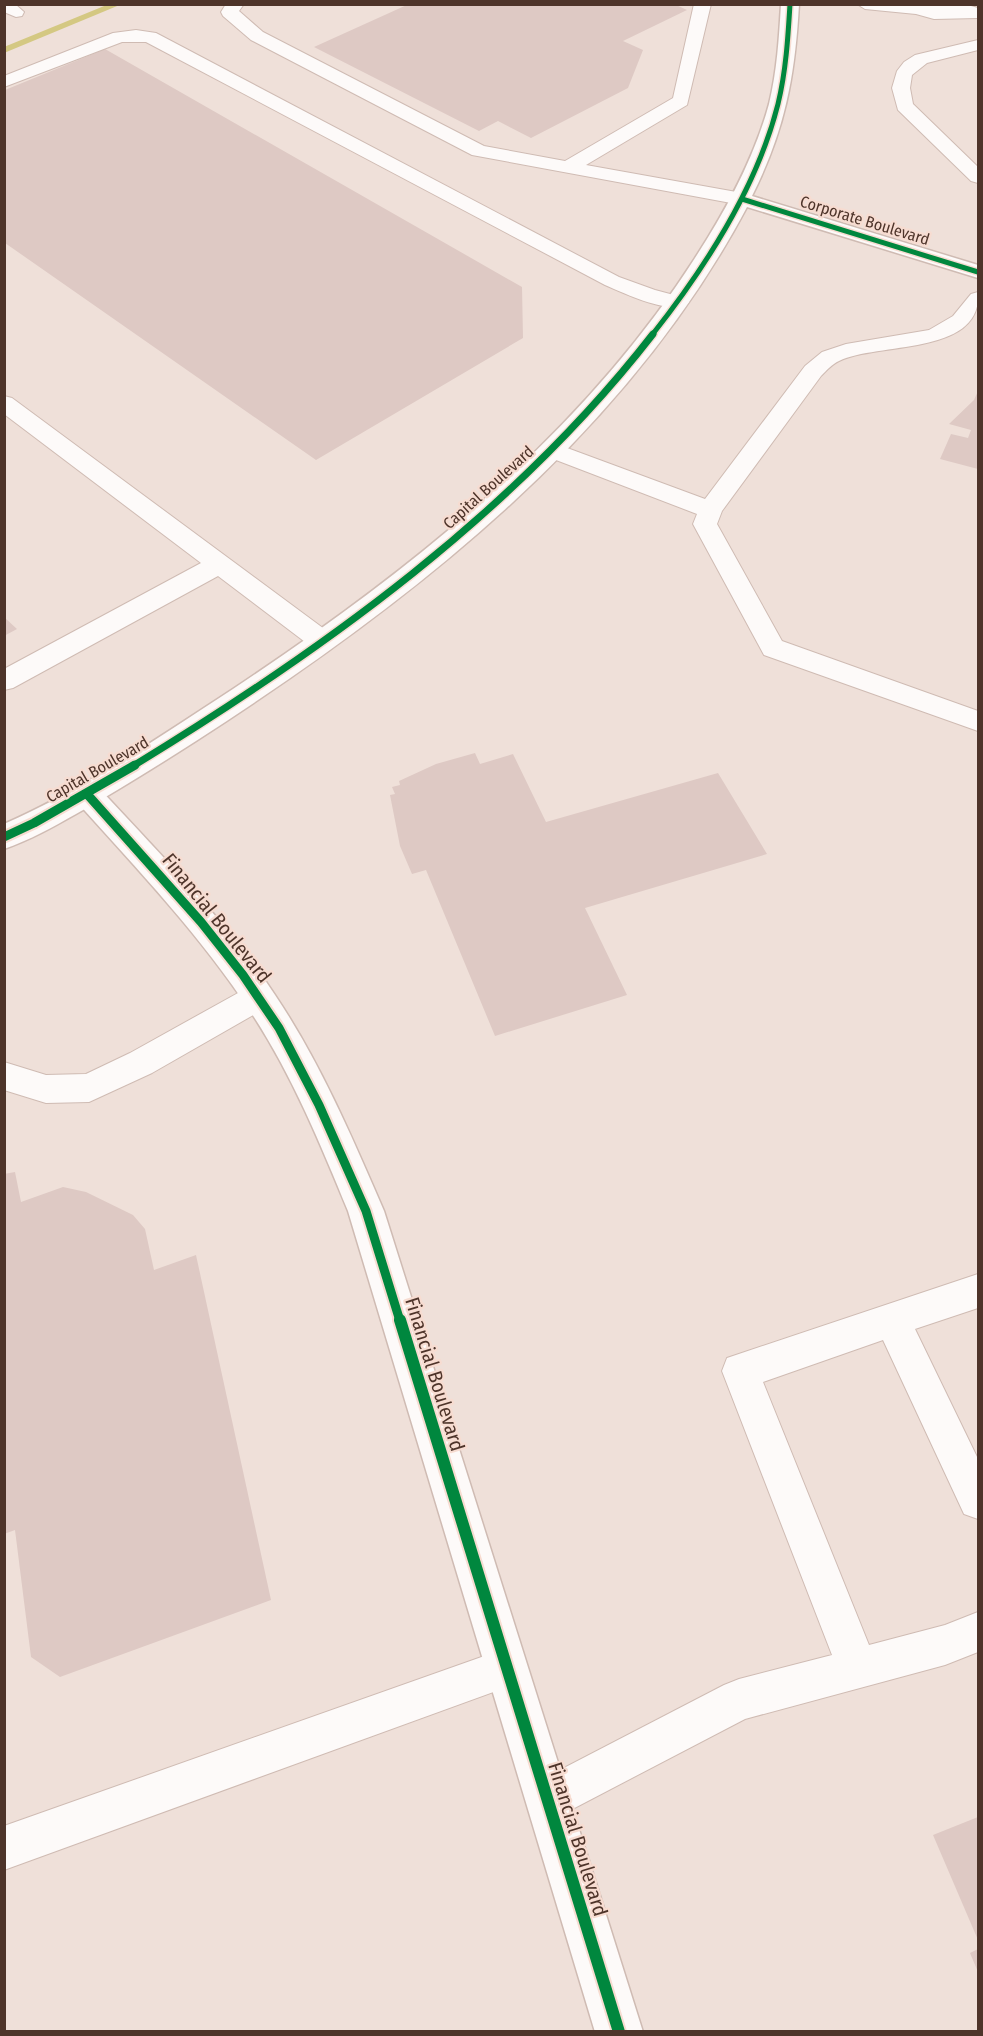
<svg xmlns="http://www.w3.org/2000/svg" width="983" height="2036" font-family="'Fira Sans Condensed',sans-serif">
<rect width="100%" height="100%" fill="#efe0d9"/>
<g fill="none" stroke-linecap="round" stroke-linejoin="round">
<path fill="#d4c882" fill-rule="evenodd" d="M109,4H122L4,53V47Z"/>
</g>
<path fill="#dec9c4" d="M409,4H674L687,10L623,41L643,50L628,88L531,138L498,121L479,131L314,47Z
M105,49L522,287L523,338L316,460L5,243V90Z
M978,391V469L940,459L951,434L968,438L971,430L949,424L974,400Z
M4,617L17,629L4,636Z
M475,753L480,764L513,754L546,822L718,773L767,854L585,908L627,995L495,1036L426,870L412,874L400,846L390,795L395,794L392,787L400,785L399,781L436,764Z
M15,1172L21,1202L63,1187L86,1192L133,1215L145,1229L154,1270L196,1255L271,1600L60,1677L31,1657L15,1530L4,1534V1174Z
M978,1817V1940L933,1835Z
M978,1949V1972L970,1953Z"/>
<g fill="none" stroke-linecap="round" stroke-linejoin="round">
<defs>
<path id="lane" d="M4,4H15L24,12L22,16L16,17L4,12Z
M226,4H244L239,11L263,32L484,146L565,161L673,98L694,4H711L687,105L586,165L742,193L749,195L752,199L749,203L742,205L472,155L251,40L223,16L221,12Z
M857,4H964L978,8V18L934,19L916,14L865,9Z
M136,30L156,33L619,277L655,290L685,298L689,302L685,306C663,312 626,294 605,285L146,42H122L4,87V76L113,33Z
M978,40V50L927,63L912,75L910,88L913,104L978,167V183L971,181L898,110L892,88L897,71L904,62L915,55Z
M978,292C983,356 879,342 839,361C832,364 826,371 821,376L722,511L717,524L782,641L978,711V731L764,655L693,524L697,514L543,455L539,450L543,445L551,443L559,445L705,499L805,366L822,352L846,344L929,330L953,316L971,294Z
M4,396L12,398L331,634L335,641L331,648L322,650L313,648L218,576L13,688L4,690V669L201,563L4,414Z
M258,984L269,988L274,997L269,1006L152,1073L89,1102L46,1103L4,1090V1062L46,1075L86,1074L130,1053L247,988Z
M978,1274V1308L915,1329L978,1459V1519L964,1514L883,1340L763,1382L869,1645L945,1625L978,1612V1652L945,1665L745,1719L563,1814L548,1820L533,1814L527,1799L533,1784L724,1685L739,1679L832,1655L722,1371L727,1358Z
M507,1648L521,1654L527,1668L521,1682L4,1870V1826Z"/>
<path id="street" d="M87,783L97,786C159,853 225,919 275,995C320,1062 352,1137 384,1211L643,2032H595L348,1211C320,1143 292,1075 252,1014C202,937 138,870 77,802L72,794L77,786Z"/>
<path id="secondary" d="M781,4H799C795,77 785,130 752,196L978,265V278L747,207C625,437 410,603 196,741C157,766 117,791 76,814C53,827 30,840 4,849V824C82,790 161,736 233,689C409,572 580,437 695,258C726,210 754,159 769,104C777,71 779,38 781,4Z"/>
</defs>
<use href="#lane" stroke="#cfbbb3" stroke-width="2"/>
<use href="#street" stroke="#cfbbb3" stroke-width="3"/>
<use href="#secondary" stroke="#cfbbb3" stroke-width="3"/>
<use href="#lane" fill="#fdfaf9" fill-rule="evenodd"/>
<use href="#street" fill="#fdfaf9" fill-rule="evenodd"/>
<use href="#secondary" fill="#fdfaf9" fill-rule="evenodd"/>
<defs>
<path id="cycleway-far3" d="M742,199L978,272
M652,335C705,268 757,188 778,104C786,71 788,37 790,4"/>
<path id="cycleway-far2" d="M133,766C325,649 514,513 653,334"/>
<path id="cycleway-far1" d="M87,794L201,922L243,975L279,1028L319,1105L366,1211L400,1321
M4,837L34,823L135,765"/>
<path id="cycleway" d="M400,1320L619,2032"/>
</defs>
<use href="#cycleway-far3" stroke="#f7dcd1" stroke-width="8"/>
<use href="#cycleway-far2" stroke="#f7dcd1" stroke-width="10"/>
<use href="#cycleway-far1" stroke="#f7dcd1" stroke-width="13"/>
<use href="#cycleway" stroke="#f7dcd1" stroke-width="16"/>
<use href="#cycleway-far3" stroke="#00873e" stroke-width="5"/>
<use href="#cycleway-far2" stroke="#00873e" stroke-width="7"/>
<use href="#cycleway-far1" stroke="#00873e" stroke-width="9"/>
<use href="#cycleway" stroke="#00873e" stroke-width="12"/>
</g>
<g text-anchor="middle" stroke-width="4.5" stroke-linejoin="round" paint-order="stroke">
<g font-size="16" fill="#4e342a" stroke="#f7dcd1">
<text transform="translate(865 220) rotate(17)" y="6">Corporate Boulevard</text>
<text transform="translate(488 487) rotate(-42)" y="6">Capital Boulevard</text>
<text transform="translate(97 769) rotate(-30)" y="6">Capital Boulevard</text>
</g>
<g font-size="20" fill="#4e342a" stroke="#f7dcd1">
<text transform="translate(217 918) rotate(51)" y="7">Financial Boulevard</text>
<text transform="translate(435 1374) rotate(73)" y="7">Financial Boulevard</text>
<text transform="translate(578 1839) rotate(73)" y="7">Financial Boulevard</text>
</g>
</g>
<rect width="983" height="2036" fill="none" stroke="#4e342a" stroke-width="12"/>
</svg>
